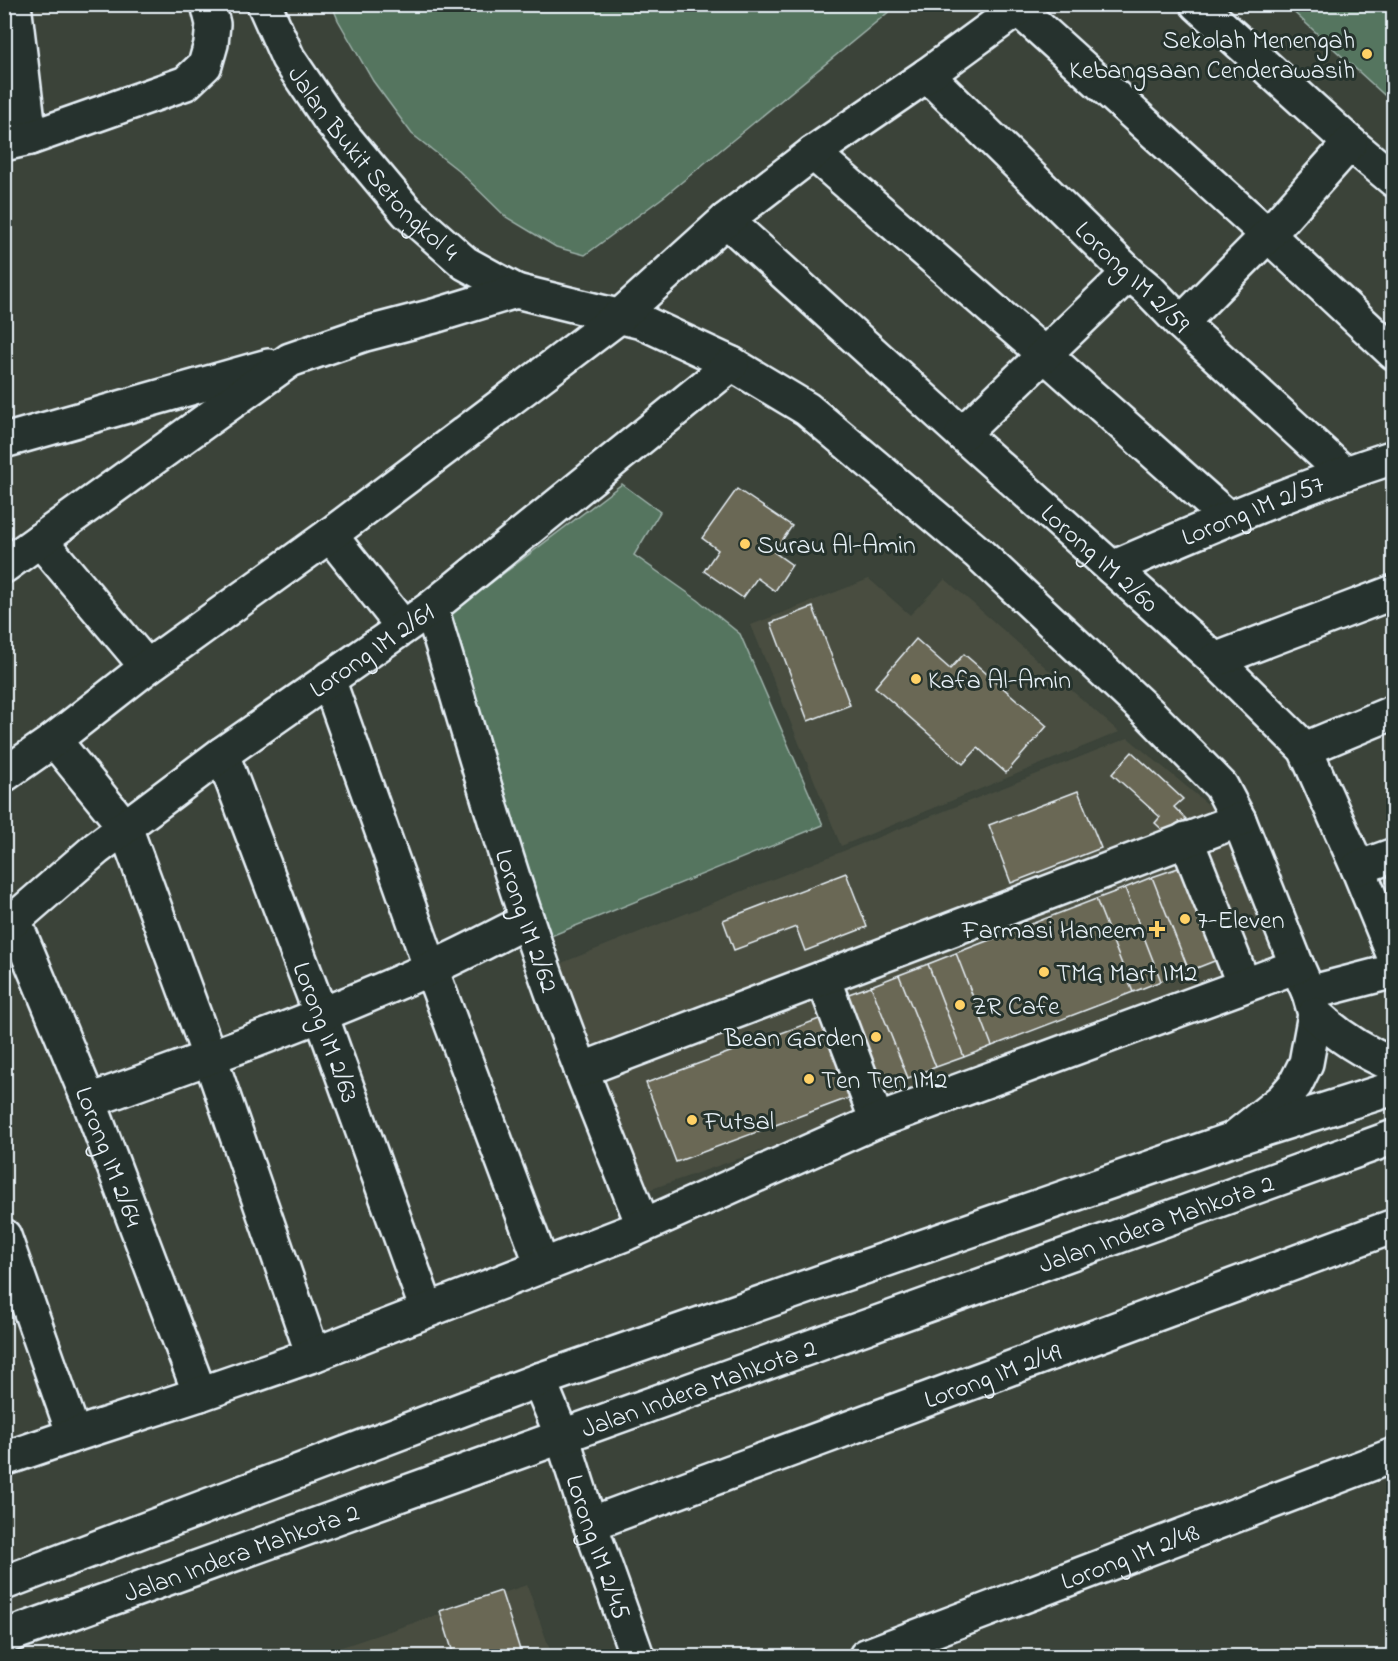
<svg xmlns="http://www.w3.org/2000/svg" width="1398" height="1661" font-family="'Indie Flower',sans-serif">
<rect width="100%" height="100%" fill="#3b4339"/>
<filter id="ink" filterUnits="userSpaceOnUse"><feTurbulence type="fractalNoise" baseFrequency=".0167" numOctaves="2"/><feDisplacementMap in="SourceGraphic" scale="12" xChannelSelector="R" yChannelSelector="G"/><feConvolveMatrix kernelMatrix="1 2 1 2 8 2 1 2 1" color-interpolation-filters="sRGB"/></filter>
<g filter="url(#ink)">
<path fill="#494e41" d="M869,579L910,615L945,579L1119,732L841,846L751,625Z
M1128,738L1217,812L1285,968L640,1193L554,966Z
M527,1585L552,1656H315Z"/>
<path fill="#54745e" stroke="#9eb2ab" stroke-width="1.5" d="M332,5H897L666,195L585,255L556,247L506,217L458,170L412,134L373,81L338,20Z
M1286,5H1393V103Z
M622,484L660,512L634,555L698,600L740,634L823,825L551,936L446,617Z"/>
<path fill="#6b6754" stroke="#e8f1f8" stroke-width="1.5" d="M737,489L792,526L774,552L792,565L775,591L757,578L743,598L704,571L718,550L702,538Z
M813,607L850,705L808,721L771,623Z
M916,639L950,669L964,654L1047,726L1006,773L978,748L963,764L875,687Z
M1132,752L1183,799L1174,807L1186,819L1170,837L1155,823L1160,817L1112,774Z
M1078,791L1101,848L1011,883L989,825Z
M1181,867L1217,960L1189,971L1152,877Z
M846,873L867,927L805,951L796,927L734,950L723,920Z
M1152,877L1189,971L1161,981L1125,888Z
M1125,888L1161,981L1133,992L1096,899Z
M1096,899L1133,992L992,1046L956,953Z
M956,953L992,1046L964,1057L928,964Z
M928,964L964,1057L936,1067L899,975Z
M899,975L936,1067L908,1078L871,986Z
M871,986L908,1078L880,1089L843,996Z
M822,1018L851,1097L676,1162L646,1083Z
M501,1591L522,1656H454L440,1611Z"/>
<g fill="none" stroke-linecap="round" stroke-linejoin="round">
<defs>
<g id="minor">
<path d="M14,4L30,138"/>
<path id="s1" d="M264,4L288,58L330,120L407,212L465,263L516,291"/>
<path d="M1197,4L1350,143L1394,180"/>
<path d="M1018,9L1268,235L1394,353"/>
<path id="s2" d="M927,75L1129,273L1148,289L1181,323L1344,473"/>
<path d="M4,144L30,138L186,83L205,65L211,44L213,24L208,4"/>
<path d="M813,153L1045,355L1228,518"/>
<path id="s3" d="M726,220L962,434L1215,660L1305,749L1358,868L1394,956"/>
<path d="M1181,323L1268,235L1350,143"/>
<path d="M962,434L1129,273"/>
<path d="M4,441L268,366"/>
<path d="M330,535L403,627"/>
<path d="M40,540L147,667"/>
<path d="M4,566L290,360L365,334L434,316L516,291L642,322L732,364L807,409L977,552L1152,716L1221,786L1239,820L1297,966L1309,993L1315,1014L1306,1063L1295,1085L1282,1100L1233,1139"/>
<path id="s4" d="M1112,568C1205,528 1297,488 1394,457"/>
<path id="s5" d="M431,608C463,712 492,817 527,920C561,1024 603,1124 643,1225"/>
<path d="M1215,660L1394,592"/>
<path d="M328,679L431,969L542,1265"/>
<path d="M54,740L125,827L210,1058L313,1355"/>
<path d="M1305,749L1394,712"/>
<path id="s6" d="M222,754L321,1015L427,1310"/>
<path d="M4,775L54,740L147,667L330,535L621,315L726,220L813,153L927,75L1024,4"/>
<path d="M1186,839L1244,985"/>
<path d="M1358,868L1394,855"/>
<path id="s7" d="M14,920L89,1101L200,1394"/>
<path id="s8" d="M4,926L14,920L97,848L222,754L431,608L732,364"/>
<path d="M823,978L877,1121"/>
<path d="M1309,993L1394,971"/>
<path d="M1315,1014C1337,1035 1365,1053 1394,1065"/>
<path d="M581,1070L1239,820"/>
<path d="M89,1101C203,1060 318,1019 429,969C462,955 494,937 527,921"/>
<path d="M4,1236L74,1435"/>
<path id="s9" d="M539,1380L562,1436L590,1524L637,1656"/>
<path d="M4,1459L74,1435L200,1394L313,1355L627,1233L877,1121L1297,966"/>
<path id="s10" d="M590,1524L1394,1226"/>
<path d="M4,1583L539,1380L1233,1139L1394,1088"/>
<path id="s11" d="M4,1637L1394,1137"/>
<path id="s12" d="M866,1656L1394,1455"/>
</g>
</defs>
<use href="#minor" stroke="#e8f1f8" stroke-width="38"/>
<use href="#minor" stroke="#26332d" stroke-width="33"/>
</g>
</g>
<g fill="#ffd166" stroke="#26332d" stroke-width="2">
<circle cx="1367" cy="54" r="6"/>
<circle cx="745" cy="544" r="6"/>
<circle cx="916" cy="679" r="6"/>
<circle cx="1185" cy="919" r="6"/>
<path d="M1154 920h6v6h6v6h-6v6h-6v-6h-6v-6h6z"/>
<circle cx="1044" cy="972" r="6"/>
<circle cx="960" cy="1005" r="6"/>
<circle cx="876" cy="1037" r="6"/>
<circle cx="809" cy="1079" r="6"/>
<circle cx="692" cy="1120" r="6"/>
</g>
<g text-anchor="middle" stroke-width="6" stroke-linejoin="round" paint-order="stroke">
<g font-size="26" fill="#e8f1f8" stroke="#26332d" text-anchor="start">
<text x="1355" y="48" text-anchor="end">Sekolah Menengah<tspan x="1355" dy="30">Kebangsaan Cenderawasih</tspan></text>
<text x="757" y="553">Surau Al-Amin</text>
<text x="928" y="688">Kafa Al-Amin</text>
<text x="1197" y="928">7-Eleven</text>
<text x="1145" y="938" text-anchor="end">Farmasi Haneem</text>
<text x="1056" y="981">TMG Mart IM2</text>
<text x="972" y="1014">ZR Cafe</text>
<text x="864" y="1046" text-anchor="end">Bean Garden</text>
<text x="821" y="1088">Ten Ten IM2</text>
<text x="704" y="1129">Futsal</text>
</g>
<g font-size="26" fill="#e8f1f8" stroke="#26332d">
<text dy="9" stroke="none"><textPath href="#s1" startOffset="195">Jalan Bukit Setongkol 4</textPath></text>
<text dy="9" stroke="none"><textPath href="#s2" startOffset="288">Lorong IM 2/59</textPath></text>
<text dy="9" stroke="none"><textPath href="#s4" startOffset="152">Lorong IM 2/57</textPath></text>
<text dy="9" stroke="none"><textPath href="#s3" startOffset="504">Lorong IM 2/60</textPath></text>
<text dy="9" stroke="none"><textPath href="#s8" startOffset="460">Lorong IM 2/61</textPath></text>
<text dy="9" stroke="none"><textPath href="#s5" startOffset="327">Lorong IM 2/62</textPath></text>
<text dy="9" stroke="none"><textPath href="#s6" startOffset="297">Lorong IM 2/63</textPath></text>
<text dy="9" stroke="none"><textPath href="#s7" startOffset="255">Lorong IM 2/64</textPath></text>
<text dy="9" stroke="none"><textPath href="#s11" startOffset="1224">Jalan Indera Mahkota 2</textPath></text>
<text dy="9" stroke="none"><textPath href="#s10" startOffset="429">Lorong IM 2/49</textPath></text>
<text dy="9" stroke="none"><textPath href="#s11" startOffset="738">Jalan Indera Mahkota 2</textPath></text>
<text dy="9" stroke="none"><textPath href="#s9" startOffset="177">Lorong IM 2/45</textPath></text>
<text dy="9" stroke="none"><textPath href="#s11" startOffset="252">Jalan Indera Mahkota 2</textPath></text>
<text dy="9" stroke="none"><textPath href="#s12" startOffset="282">Lorong IM 2/48</textPath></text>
</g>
</g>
<rect width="1398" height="1661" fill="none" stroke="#26332d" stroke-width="24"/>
<rect x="12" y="12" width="1374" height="1637" fill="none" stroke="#e8f1f8" stroke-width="2" filter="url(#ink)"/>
</svg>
